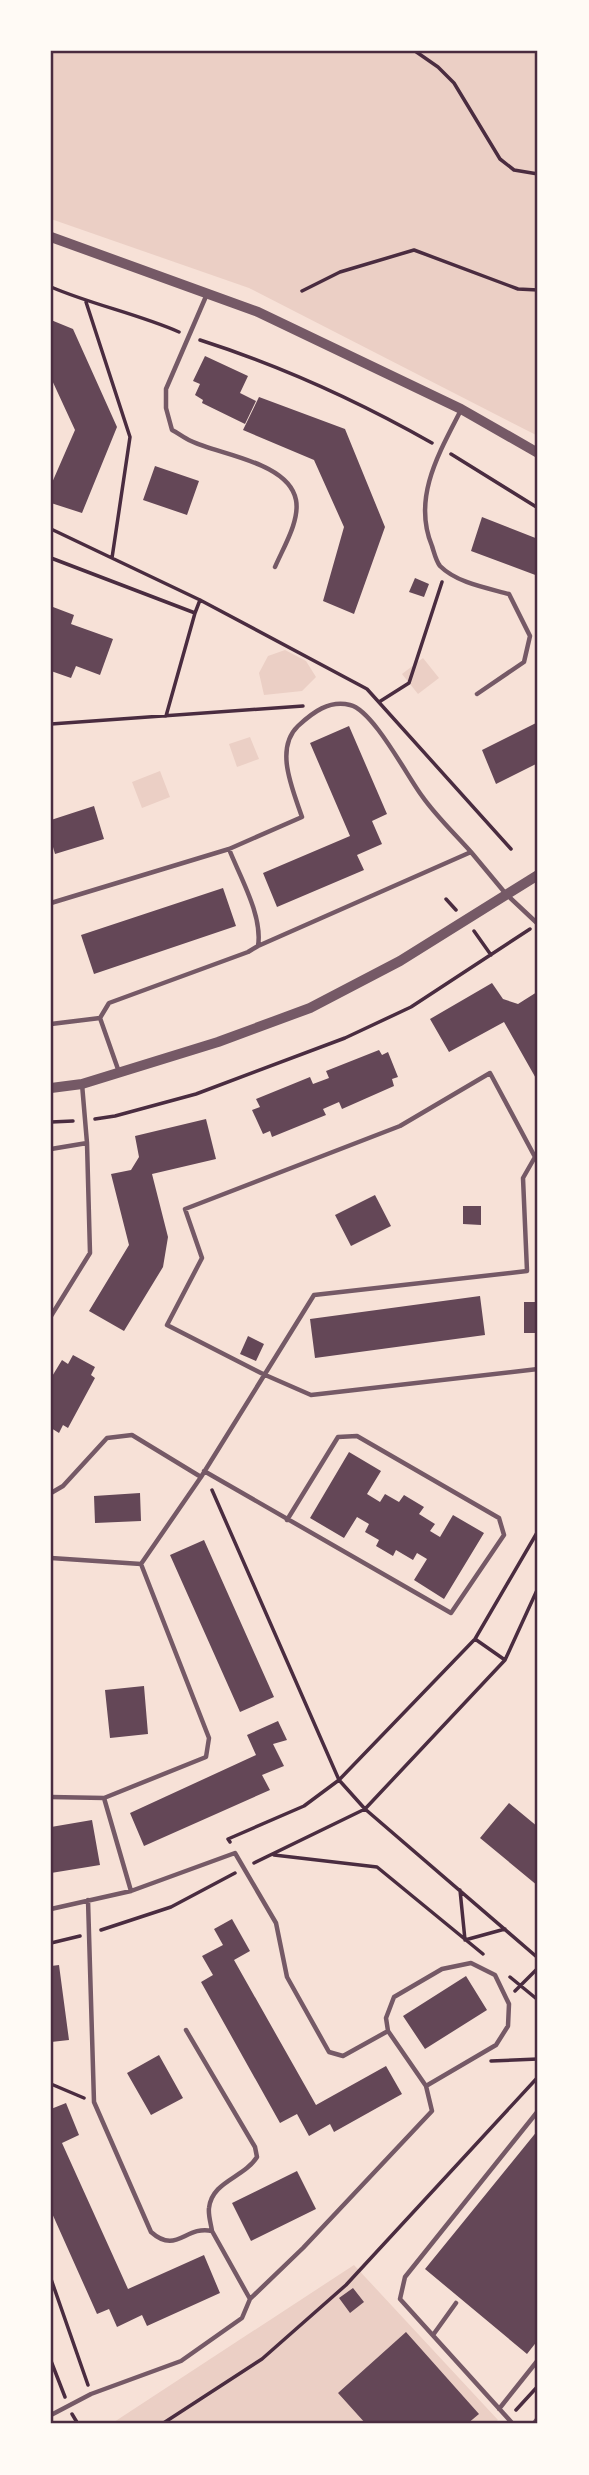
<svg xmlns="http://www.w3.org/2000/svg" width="589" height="2475" font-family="'Golos Text',sans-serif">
<rect width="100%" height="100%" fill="#f7e1d7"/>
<path fill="#ebcfc5" d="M51,51H538V436L249,288L51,219Z
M285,650L306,661L316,677L302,691L264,695L259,673L268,656Z
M423,658L439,678L418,694L402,674Z
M250,737L259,759L237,767L229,744Z
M160,771L170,797L142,808L132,782Z
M354,2265L498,2420L493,2424H111Z"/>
<path fill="#644757" d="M51,320L73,329L117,427L82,513L51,503V485L75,430L51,378Z
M205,356L248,376L240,393L256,401L245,424L202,403L203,400L195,395L200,384L193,381Z
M259,397L345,429L385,527L354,614L323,601L344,527L314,460L243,430Z
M155,466L199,481L187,515L143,500Z
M482,517L538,539V576L471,551Z
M415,578L429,584L424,597L409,592Z
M53,607L74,615L71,624L113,639L100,675L76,666L71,678L51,671V615Z
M538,722V763L496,784L482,750Z
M349,726L387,814L372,821L382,844L357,855L364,870L277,907L263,873L350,836L310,743Z
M94,806L104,839L55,854L51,840V820Z
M223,888L236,926L94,974L81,935Z
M492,983L503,999L518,1004L537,992L538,995V1082L504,1022L449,1052L430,1019Z
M379,1050L382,1055L388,1052L398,1077L392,1079L394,1086L342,1109L339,1102L323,1109L326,1115L272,1137L270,1131L263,1134L252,1110L260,1107L256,1099L310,1077L313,1084L329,1078L326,1071Z
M206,1119L216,1159L152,1174L168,1237L163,1267L124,1331L89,1311L129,1245L111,1174L131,1170L139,1157L135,1136Z
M375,1195L391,1226L351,1246L335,1215Z
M463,1206H481V1225L463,1224Z
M480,1296L485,1335L315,1358L310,1319Z
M524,1302H538V1333H524Z
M248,1336L264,1344L256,1361L240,1354Z
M73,1355L95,1367L91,1375L95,1378L68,1428L63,1425L59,1433L51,1428V1378L62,1360L68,1364Z
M349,1452L381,1471L367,1494L380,1502L385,1494L399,1502L404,1495L424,1507L419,1514L435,1524L430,1531L440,1537L453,1515L484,1533L444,1599L414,1580L427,1559L417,1553L413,1560L396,1550L393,1556L376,1546L379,1540L365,1532L369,1524L357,1517L344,1538L310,1518Z
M140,1493L141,1521L95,1523L94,1496Z
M204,1540L274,1697L240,1712L170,1555Z
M144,1686L148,1734L110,1738L105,1690Z
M278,1721L287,1740L273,1744L284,1766L262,1775L270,1790L144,1846L130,1813L256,1755L247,1735Z
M509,1803L538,1827V1886L480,1838Z
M92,1820L100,1865L51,1873V1827Z
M232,1919L250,1951L234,1960L316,2105L386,2066L402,2094L334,2132L330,2124L309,2136L297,2114L280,2123L201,1982L213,1975L202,1956L223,1945L214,1929Z
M59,1965L69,2040L51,2042V1966Z
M466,1976L487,2010L425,2049L403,2016Z
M159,2055L183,2098L151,2115L127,2073Z
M66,2103L79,2135L62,2143L128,2289L204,2255L220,2293L147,2326L142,2315L117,2327L109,2309L97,2314L51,2211V2109Z
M538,2130V2340L527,2354L425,2269Z
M297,2171L316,2209L251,2241L232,2203Z
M353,2288L364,2302L350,2313L339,2298Z
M406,2332L479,2414L467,2424H366L338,2393Z"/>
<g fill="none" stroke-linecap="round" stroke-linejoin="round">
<path stroke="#4a2c40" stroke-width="3.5" d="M415,51L438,67L454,83L500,159L514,170L538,174
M51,287C93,305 138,314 179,332
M302,291L340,272L414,250L518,289L538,290
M86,302L130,437L112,558
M200,340C281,366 358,401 432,443
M451,454L538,508
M51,529L200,600L367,689L511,849
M51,558L195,613L200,600
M379,702L409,683L442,582
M166,716L195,613
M51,724L303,706
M446,899L456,910
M474,931L491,955
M95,1119L115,1116L196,1094L345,1038L411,1007L530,929
M51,1122L73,1121
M212,1490L339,1780L475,1639L538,1531
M475,1639L505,1660
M230,1842L228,1839L304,1806L339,1780L365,1809L538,1958
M274,1855L377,1867L483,1954
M254,1863L365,1809L505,1660L538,1588
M460,1890L465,1940L505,1929
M101,1930L171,1907L235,1873
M51,1943L80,1936
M510,1977L538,2000
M515,1991L538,1968
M491,2061L538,2059
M51,2084L84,2098
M51,2279L88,2385
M51,2361L65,2397
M516,2410L538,2386
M72,2414L78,2424
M162,2424L262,2359L346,2285L538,2077"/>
<path stroke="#755966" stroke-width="4.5" d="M207,294L166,389V408L172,430C178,433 184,438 191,441C220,455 289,462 296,500C300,521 283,548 275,567
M461,410C439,453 412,498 432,546C434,552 436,561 440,566C457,583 487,588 509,594L530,636L524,662L477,694
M471,852L506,894L538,924
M51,903L229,849L302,817C293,790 274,749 298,726C313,712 329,700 350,705C373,710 407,776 422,796C436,816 455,834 471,852L258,946
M51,1024L100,1018
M119,1072L100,1018L109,1003L248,952L258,946C263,916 240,877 229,849
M51,1149L87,1143L82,1084
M535,1157L490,1073L400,1126L185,1209L202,1258L167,1325L263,1374L311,1395L538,1369
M51,1316L90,1253L87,1143
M204,1471L451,1613L504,1535L499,1518L357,1436L338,1437L287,1520
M51,1493L63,1486L107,1438L132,1435L201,1477
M51,1558L141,1564
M141,1564L201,1477L314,1295L527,1271L523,1178L535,1157L538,1156
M51,1797L104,1798
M131,1891L104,1798L206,1757L209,1738L141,1564
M51,1909L131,1891L235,1853L276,1923L287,1977L329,2052L343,2056L388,2031
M186,2030L255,2147L257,2157C244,2178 212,2181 209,2208C208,2215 211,2224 212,2231
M250,2299L303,2248L432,2111L426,2086L388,2031L386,2018L394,1997L442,1969L471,1963L495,1975L509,2004L508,2026L496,2045L426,2086
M433,2335L456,2303
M499,2409L538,2360
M51,2415L91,2394L181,2361L242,2318L250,2299L212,2231C185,2225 177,2255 151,2232L94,2102L88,1900
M513,2424L400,2299L405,2277L538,2111"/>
<path stroke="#755966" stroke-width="7" d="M535,2424L538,2420"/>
<path stroke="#755966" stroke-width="10" d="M51,237L258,312L461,409L538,453
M51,1088L82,1084L218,1042L310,1008L400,961L538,875"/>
</g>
<rect width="589" height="2475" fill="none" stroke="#fffaf5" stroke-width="105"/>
<rect x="52" y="52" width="484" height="2370" fill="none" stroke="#4a2c40" stroke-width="2.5"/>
</svg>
